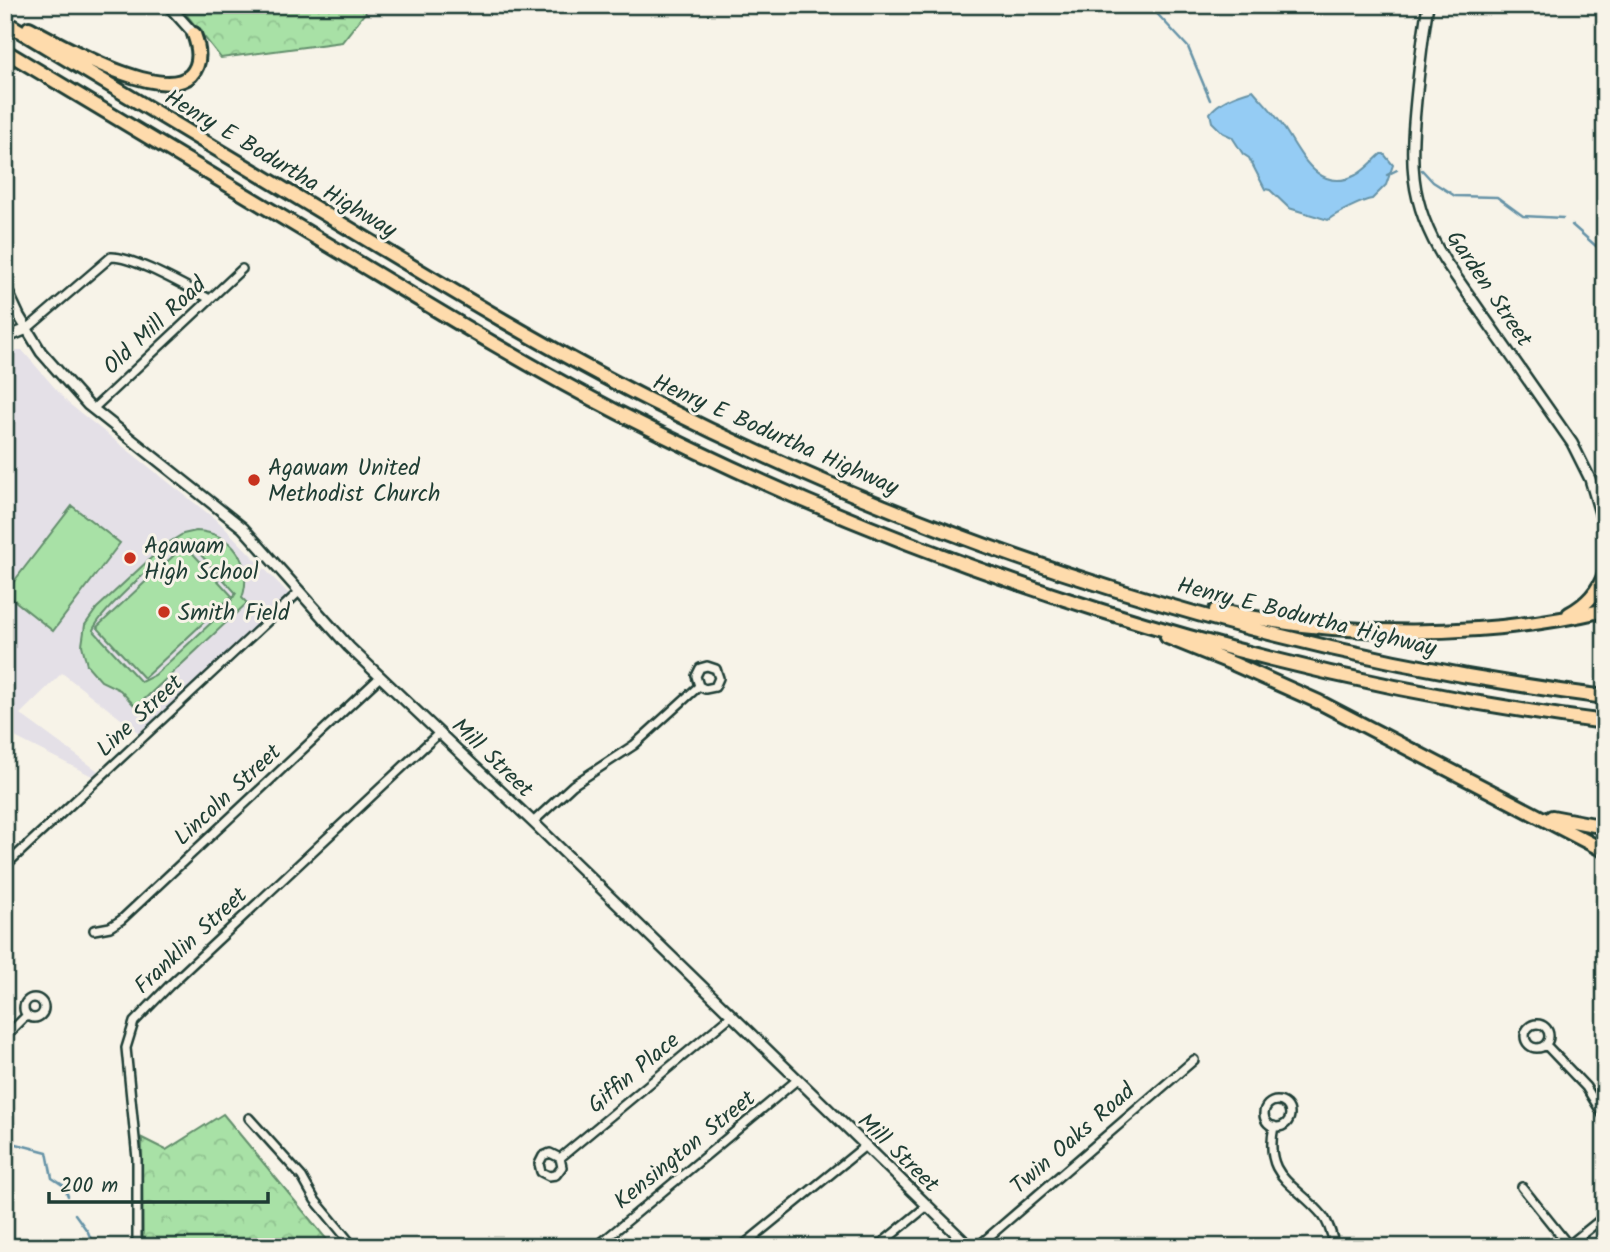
<svg xmlns="http://www.w3.org/2000/svg" width="1610" height="1252" font-family="Kalam,sans-serif">
<defs>
<pattern id="forest-crowns" width="20" height="18" patternUnits="userSpaceOnUse" patternTransform="scale(1.75)"><rect width="20" height="18" fill="#a8e1a6"/><path d="M2 6a3 3 0 1 1 6 0M12 15a3 3 0 1 1 6 0" fill="none" stroke="#90c290"/></pattern>
</defs>
<rect width="100%" height="100%" fill="#f7f3e8"/>
<filter id="ink" filterUnits="userSpaceOnUse"><feTurbulence type="fractalNoise" baseFrequency=".0143" numOctaves="2"/><feDisplacementMap in="SourceGraphic" scale="14" xChannelSelector="R" yChannelSelector="G"/><feConvolveMatrix kernelMatrix="1 2 1 2 8 2 1 2 1" color-interpolation-filters="sRGB"/></filter>
<g filter="url(#ink)">
<path fill="#e4e0e7" d="M5,350H22L68,403L220,523L289,594L139,733L62,673L20,714L98,771L92,776L5,732Z"/>
<path fill="url(#forest-crowns)" stroke="#648f6d" stroke-width="2" d="M179,5H371L342,42L221,58Z
M223,1114L333,1247H143L142,1138L166,1150Z"/>
<path fill="#a8e1a6" stroke="#648f6d" stroke-width="2" fill-rule="evenodd" d="M72,506L120,543L53,631L5,593Z
M196,531C232,532 254,564 242,598L247,603L136,707L120,690L101,681L87,665L82,645L85,625L97,608L165,545L183,534ZM188,541L236,593L226,609L155,675L141,682L93,630C101,611 169,548 188,541Z
M185,545L232,596L144,678L97,627Z"/>
<path fill="#95ccf4" stroke="#6693a7" stroke-width="2" d="M1253,90C1263,102 1276,114 1284,128C1300,152 1318,195 1356,175C1365,170 1373,161 1381,154H1384L1393,165L1386,185L1372,199C1363,200 1335,214 1328,220L1289,208L1270,190L1265,189L1249,158L1243,154L1232,137L1223,133L1212,122L1210,113C1220,100 1238,94 1253,90Z"/>
<g fill="none" stroke-linecap="round" stroke-linejoin="round">
<path stroke="#6693a7" stroke-width="2.5" d="M1149,5L1188,47L1210,100
M1422,170L1433,182L1455,196L1497,197L1523,216L1563,218
M1387,175L1397,170
M1572,225L1605,254
M5,1141L47,1152L52,1178L64,1186L68,1196
M75,1214L88,1232L94,1247"/>
<defs>
<path id="minor" d="M27,329L111,257C133,256 188,288 210,299
M93,409L242,269
M533,822L573,785L634,745L699,686L705,689L715,687L719,678L716,669L707,666L700,668L696,676L699,686
M5,866L299,592
M94,930L110,927L121,920L380,677
M24 1008a10 10 0 1 1 20 0a10 10 0 1 1-20 0Z
M1525 1036a12 12 0 1 1 24 0a12 12 0 1 1-24 0Z
M5,1037L27,1015
M1546,1045L1586,1087L1605,1118
M1264 1114a13 13 0 1 1 26 0a13 13 0 1 1-26 0Z
M249,1118L302,1177L315,1200L354,1247
M1274,1126C1263,1179 1295,1182 1323,1216C1330,1225 1332,1236 1335,1247
M560,1158L562,1167L556,1175L549,1176L541,1172L539,1164L543,1156L550,1153L560,1158L731,1016
M1522,1187L1570,1247
M1569,1245L1605,1216
M137,1247V1159L126,1048L134,1022L169,986L439,733
M596,1247L797,1080
M741,1247L865,1146
M877,1247L927,1206
M977,1247L1194,1060
M1222,1247L1235,1245L1248,1247"/>
<path id="tertiary" d="M168,5L194,34
M1428,5C1423,33 1420,62 1417,90C1410,159 1407,200 1445,261L1572,443L1590,479L1605,530
M5,286L19,316L41,352L88,405L243,528L349,647L535,824L970,1247
M5,338L27,329"/>
<path id="motorway" d="M5,22C118,90 232,158 345,226C446,287 546,348 651,401C948,551 1274,655 1605,697
M29,28C60,44 162,104 191,75C202,63 199,48 194,34
M5,51C116,117 227,183 337,250C430,306 522,363 619,413C926,570 1262,678 1605,722
M1216,610C1340,638 1481,639 1605,610
M1569,614C1586,605 1599,591 1605,573
M1167,637L1234,664L1319,702L1605,851
M1552,817L1605,827"/>
</defs>
<use href="#minor" stroke="#1f3d34" stroke-width="12"/>
<use href="#tertiary" stroke="#1f3d34" stroke-width="14"/>
<use href="#motorway" stroke="#1f3d34" stroke-width="18"/>
<use href="#minor" stroke="#f7f3e8" stroke-width="7"/>
<use href="#tertiary" stroke="#f7f3e8" stroke-width="9"/>
<use href="#motorway" stroke="#fedbac" stroke-width="12"/>
</g>
</g>
<g fill="#c8321e" stroke="#f7f3e8" stroke-width="2.5">
<circle cx="254" cy="480" r="7"/>
<circle cx="130" cy="558" r="7"/>
<circle cx="164" cy="612" r="7"/>
</g>
<g text-anchor="middle" stroke-width="6" stroke-linejoin="round" paint-order="stroke">
<g font-size="23" fill="#1f3d34" stroke="#f7f3e8">
<text transform="translate(281 163) rotate(31)" y="8">Henry E Bodurtha Highway</text>
<text transform="translate(1490 288) rotate(56)" y="8">Garden Street</text>
<text transform="translate(154 325) rotate(-43)" y="8">Old Mill Road</text>
<text transform="translate(776 434) rotate(24)" y="8">Henry E Bodurtha Highway</text>
<text transform="translate(1307 616) rotate(14)" y="8">Henry E Bodurtha Highway</text>
<text transform="translate(139 715) rotate(-43)" y="8">Line Street</text>
<text transform="translate(493 757) rotate(44)" y="8">Mill Street</text>
<text transform="translate(227 794) rotate(-43)" y="8">Lincoln Street</text>
<text transform="translate(190 940) rotate(-43)" y="8">Franklin Street</text>
<text transform="translate(633 1072) rotate(-40)" y="8">Giffin Place</text>
<text transform="translate(1072 1138) rotate(-41)" y="8">Twin Oaks Road</text>
<text transform="translate(684 1149) rotate(-39)" y="8">Kensington Street</text>
<text transform="translate(899 1152) rotate(44)" y="8">Mill Street</text>
</g>
<g font-size="23" fill="#1f3d34" stroke="#f7f3e8" text-anchor="start">
<text x="268" y="475">Agawam United<tspan x="268" dy="26">Methodist Church</tspan></text>
<text x="144" y="553">Agawam<tspan x="144" dy="26">High School</tspan></text>
<text x="178" y="620">Smith Field</text>
</g>
</g>
<rect width="1610" height="1252" fill="none" stroke="#f7f3e8" stroke-width="28"/>
<rect x="14" y="14" width="1582" height="1224" fill="none" stroke="#1f3d34" stroke-width="2.5" filter="url(#ink)"/>
<path d="M49 1192v10h219v-10" fill="none" stroke="#1f3d34" stroke-width="3.5"/>
<text x="60" y="1192" font-size="21" fill="#1f3d34" stroke="#f7f3e8" stroke-width="5" paint-order="stroke">200 m</text>
</svg>
